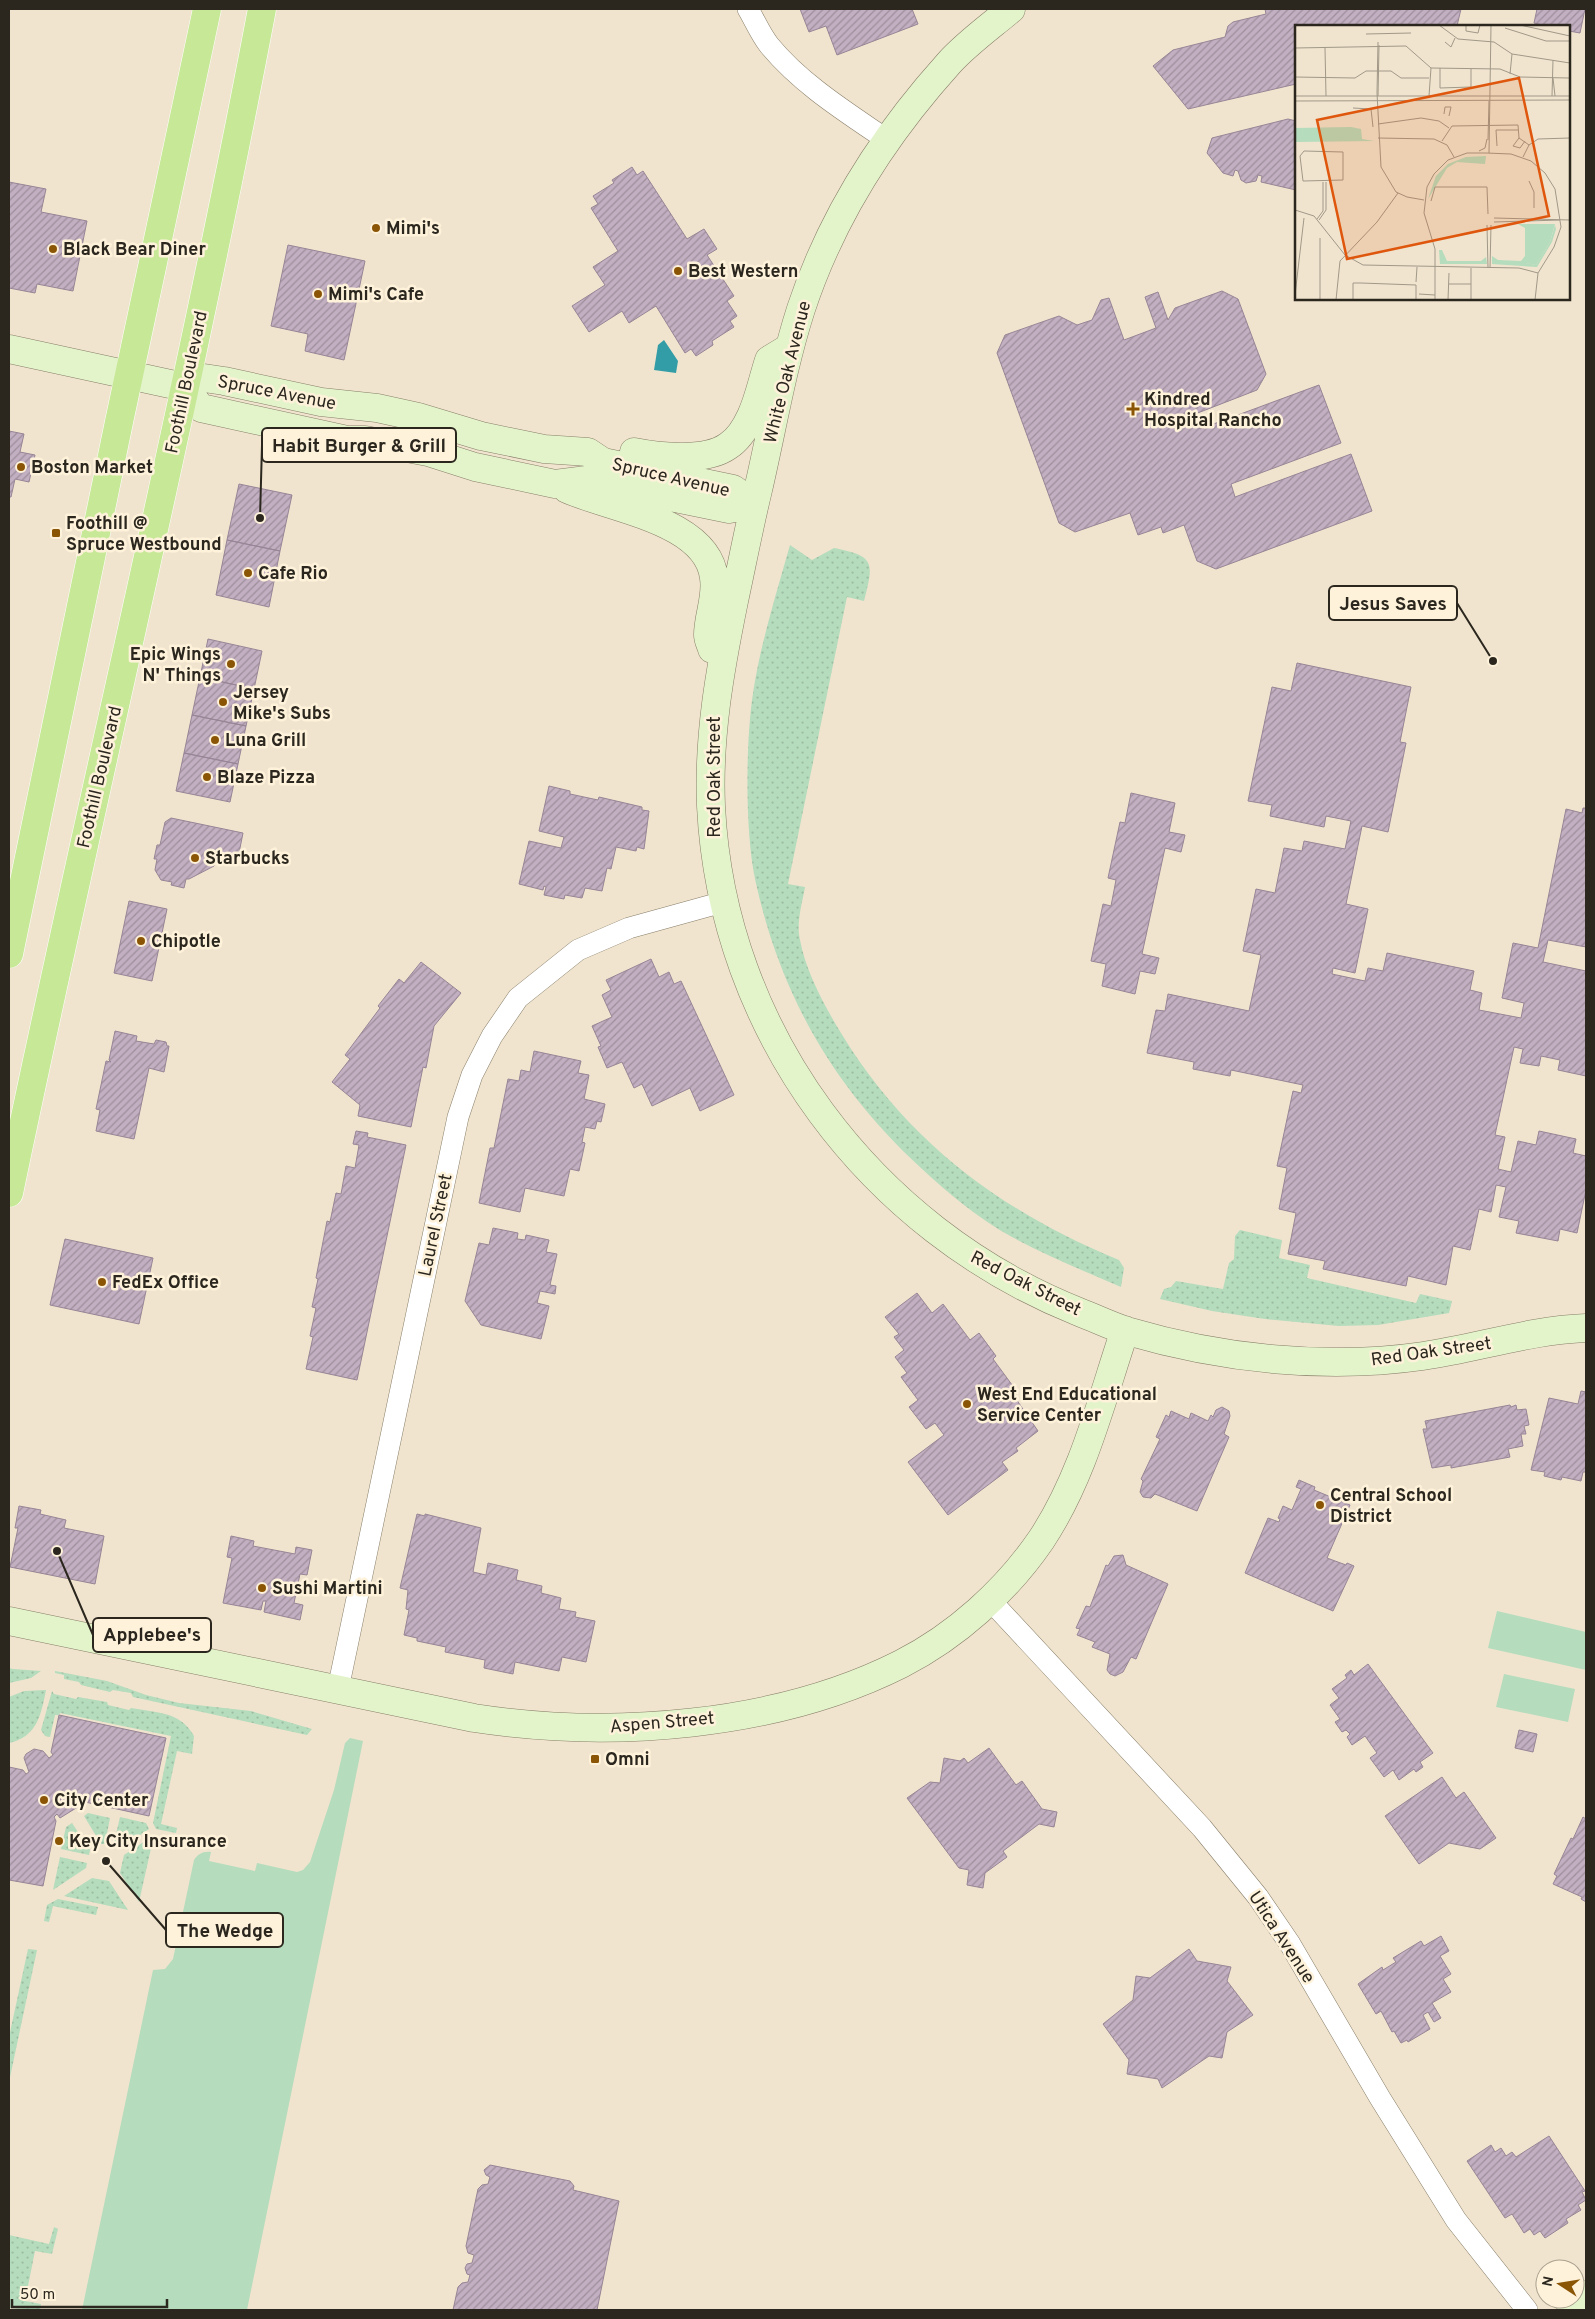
<svg xmlns="http://www.w3.org/2000/svg" width="1595" height="2319" font-family="Overpass,sans-serif">
<defs>
<pattern id="garden-dots" width="8" height="8" patternUnits="userSpaceOnUse" patternTransform="scale(1.25)"><rect width="8" height="8" fill="#b5dcbd"/><path d="M2 2h.1M6 6h.1" fill="none" stroke="#9cbda2" stroke-width="1.8" stroke-linecap="round"/></pattern>
<pattern id="building-hatch" width="6" height="6" patternUnits="userSpaceOnUse" patternTransform="scale(1.25)"><rect width="6" height="6" fill="#c2afc1"/><path d="M-1 1l2-2M0 6l6-6M5 7l2-2" fill="none" stroke="#9e8e9c"/></pattern>
</defs>
<rect width="100%" height="100%" fill="#f0e4ce"/>
<path fill="#b5dcbd" d="M1497,1611L1586,1632V1670L1488,1648Z
M1504,1674L1575,1689L1568,1722L1496,1707Z
M350,1738L363,1741L247,2310H82L153,1970L165,1969L173,1959L194,1860C198,1854 203,1851 211,1852L209,1861L255,1871L257,1863L297,1872L303,1870L310,1862L334,1790L345,1743Z"/>
<path fill="url(#garden-dots)" d="M790,545L812,560L834,548C875,556 874,562 864,601L847,597L788,884L805,887C802,904 796,923 800,940C806,972 824,1005 841,1033C907,1142 1002,1212 1119,1260L1124,1268L1121,1287C1084,1271 1047,1256 1012,1237C979,1219 949,1194 921,1168C834,1088 780,995 755,879C746,835 746,764 750,719C755,660 774,602 790,545Z
M1240,1230L1282,1240L1279,1258L1310,1265L1307,1278L1416,1303L1420,1294L1452,1301L1449,1313L1378,1325L1339,1326L1265,1319L1212,1311L1160,1299L1164,1289L1171,1287L1176,1281L1223,1289L1229,1263L1234,1259L1235,1236Z
M9,1668L13,1669L41,1671L31,1678L9,1683Z
M55,1671L107,1681L146,1695L179,1703L251,1711L312,1729L307,1735L133,1697L131,1693L113,1690L110,1692L81,1685L79,1682L64,1679V1675L55,1673Z
M46,1690C41,1715 37,1737 9,1743V1697L24,1691Z
M52,1691L54,1694L76,1699L78,1697L107,1702L108,1705L129,1710L131,1708C157,1713 180,1711 194,1736L192,1754L177,1751L161,1824L177,1828L176,1833L156,1829L153,1823L171,1736L60,1713L59,1715H55L50,1737L45,1736L41,1730Z
M88,1813L110,1818L105,1844H101L84,1816Z
M120,1817L146,1823L149,1829L121,1848L113,1847Z
M72,1823L90,1850L89,1855L61,1849L66,1827Z
M154,1835L139,1902L120,1873L124,1855Z
M60,1857L87,1863L86,1868L53,1890Z
M92,1878L109,1881L128,1910L64,1896Z
M58,1899L98,1907L96,1915L53,1906L49,1922L44,1921L47,1905Z
M28,1949L37,1950L9,2082V2037Z
M54,2227L58,2229L52,2254L35,2251L25,2301L41,2304L40,2310L9,2308V2235L49,2244Z"/>
<path fill="#339da7" d="M664,340L678,361L676,373L654,370L658,345Z"/>
<path fill="url(#building-hatch)" stroke="#978596" d="M800,9H912L918,24L837,55L826,26L809,32Z
M1265,9H1461L1457,26H1296V84L1188,109L1153,66L1173,50L1225,37L1228,26L1233,22L1266,14Z
M1537,9H1585L1580,33L1569,31V26H1547L1534,23Z
M1288,119L1296,121V190L1261,182L1262,176L1258,175L1256,181L1246,183L1241,180L1238,171L1235,170L1233,176L1223,173L1207,153L1212,138Z
M632,167L637,175L643,171L687,239L704,229L717,249L707,255L734,296L727,301L737,316L730,321L734,327L712,341L713,345L696,356L691,349L685,353L656,306L629,323L622,311L589,332L572,306L605,285L593,267L618,251L591,208L598,204L593,196L614,183L612,180Z
M9,182L46,189L41,212L87,221L73,291L37,284L35,293L9,288Z
M288,245L365,261L344,360L305,351L308,334L271,326Z
M1222,291L1238,299L1266,374L1257,390L1195,414L1200,429L1319,385L1341,443L1231,484L1235,497L1351,454L1372,511L1216,569L1197,561L1184,525L1163,533L1161,527L1138,535L1130,513L1075,532L1059,523L997,353L1005,335L1059,316L1077,325L1092,320L1101,300L1109,298L1124,340L1156,328L1145,297L1158,292L1168,320L1175,308Z
M9,431L24,434L20,452L35,455L29,482L15,479L11,497H9Z
M239,484L292,495L280,551L227,540Z
M227,540L280,551L269,607L216,595Z
M208,639L262,651L254,689L200,677Z
M1297,663L1411,687L1400,742L1406,743L1388,832L1362,826L1346,904L1368,909L1355,973L1333,968L1332,974L1365,981L1368,968L1383,971L1387,953L1474,971L1470,990L1482,993L1479,1010L1521,1018L1524,1003L1502,998L1513,943L1538,948L1566,809L1582,813L1583,808H1586V947L1548,940L1543,962L1586,971V1076L1558,1070L1560,1060L1541,1056L1539,1066L1520,1063L1523,1049L1514,1047L1495,1135L1505,1137L1498,1169L1511,1172L1518,1141L1536,1145L1539,1131L1576,1139L1573,1153L1586,1156V1190L1577,1233L1560,1229L1558,1241L1516,1233L1519,1221L1499,1217L1506,1187L1496,1185L1491,1212L1479,1209L1470,1250L1453,1246L1446,1285L1408,1276L1406,1286L1323,1269L1325,1261L1288,1254L1296,1213L1279,1209L1287,1168L1277,1166L1293,1091L1301,1093L1303,1085L1231,1070L1230,1076L1193,1069L1194,1062L1147,1053L1156,1010L1165,1011L1168,994L1249,1011L1261,955L1243,951L1256,889L1275,893L1284,848L1302,851L1304,841L1345,849L1351,821L1326,816L1324,827L1270,816L1272,805L1248,801L1272,687L1291,691Z
M200,677L254,689L246,726L192,715Z
M192,715L246,726L238,764L184,753Z
M184,753L238,764L230,802L176,791Z
M549,786L570,791V794L598,800L599,797L642,807V810L649,811L644,849L637,847L636,851L616,847L611,869L607,868L602,891L585,888L582,898L565,895L564,899L544,895L546,887L544,886L543,890L519,884L529,841L561,848L564,837L539,831Z
M1131,793L1175,803L1169,832L1185,835L1181,852L1165,848L1142,954L1159,958L1155,974L1140,971L1135,994L1102,986L1106,964L1091,961L1103,904L1111,906L1116,880L1108,878L1120,822L1125,823Z
M171,818L243,833L238,858L231,863L216,859L214,866L189,879H186L184,888L171,885L172,882L161,880L155,870L157,859H154L157,845H160L165,822Z
M129,901L167,909L152,981L114,973Z
M651,959L659,977L669,972L674,984L681,981L734,1095L700,1111L690,1088L652,1106L642,1084L634,1088L622,1062L607,1068L598,1047L601,1046L592,1026L612,1017L602,995L611,990L606,980Z
M421,962L461,993L434,1026L426,1068L423,1067L411,1127L358,1116L360,1105L332,1082L350,1059L345,1055L380,1008L378,1006L399,979L404,983Z
M115,1031L137,1036L136,1041L154,1044L156,1040L166,1042L167,1046H169L164,1072L149,1068L134,1139L96,1131L100,1110L96,1109L106,1061L111,1062L109,1060Z
M534,1051L581,1061L578,1073L589,1075L584,1099L605,1104L601,1122L597,1121L595,1129L585,1127L582,1142L585,1143L579,1171L570,1169L564,1196L525,1188L520,1212L479,1203L490,1148H494L508,1079L519,1081L521,1070L530,1072Z
M356,1131L368,1133L367,1137L406,1145L357,1380L306,1369L313,1337L310,1336L316,1308L312,1307L318,1279L316,1278L327,1221L330,1222L336,1193L341,1194L346,1166L355,1168L359,1145L353,1144Z
M493,1228L518,1233L517,1239L525,1240L526,1235L549,1240L546,1252L557,1254L550,1285L556,1286L555,1294L540,1291L537,1303L549,1306L541,1339L481,1325L465,1301L479,1243L489,1245Z
M65,1239L153,1258L139,1324L50,1305Z
M917,1293L932,1313L943,1304L970,1340L979,1333L996,1356L993,1359L1018,1393L1014,1396L1038,1431L1016,1448L1018,1451L1002,1462L1008,1470L948,1515L908,1462L944,1435L935,1423L926,1429L909,1407L918,1400L901,1377L907,1373L895,1357L904,1350L894,1337L899,1334L885,1317Z
M1581,1391L1586,1392V1472H1583L1581,1481L1562,1477L1561,1480L1544,1476L1545,1472L1531,1470L1549,1398L1578,1404Z
M1510,1405L1511,1407L1516,1405L1517,1410L1526,1409L1529,1425L1524,1426L1526,1434H1521L1523,1446L1508,1449L1510,1457L1451,1468V1465L1432,1468L1423,1429H1427L1425,1421Z
M1222,1407L1229,1411L1230,1416L1224,1434L1229,1437L1197,1511L1155,1494L1151,1498L1143,1497L1140,1492L1143,1481L1141,1479L1160,1439L1156,1437L1166,1415L1169,1417L1171,1411L1189,1419L1191,1413L1208,1421L1211,1415L1213,1417L1216,1410Z
M1299,1480L1315,1487L1314,1490L1350,1505L1327,1558L1346,1565L1347,1563L1354,1566L1333,1611L1245,1573L1268,1518L1279,1522L1280,1519L1278,1518L1283,1506L1292,1510L1301,1489L1296,1487Z
M19,1506L41,1510L40,1514L66,1520L64,1528L104,1536L95,1584L10,1567L18,1528H15Z
M417,1514L425,1516V1514L481,1528L473,1572L486,1575L488,1563L518,1570L516,1580L542,1586L541,1593L561,1598L559,1609L576,1612L575,1617L595,1621L586,1662L562,1657L559,1671L515,1662L513,1674L484,1668L485,1660L445,1652L446,1647L417,1641V1638L404,1635L409,1610L406,1609L408,1590L400,1588Z
M231,1536L254,1541L253,1546L295,1554L296,1547L312,1550L307,1575L300,1574L294,1603L303,1605L300,1620L264,1612L266,1601H263L261,1610L223,1603L232,1558L227,1557Z
M1123,1555L1126,1565L1168,1584L1136,1659L1131,1657L1123,1672L1115,1676L1110,1674L1107,1670L1110,1654L1092,1647L1095,1642L1077,1635L1080,1629L1076,1628L1086,1606L1090,1607L1106,1565L1108,1566L1114,1556Z
M1368,1664L1433,1753L1420,1762L1423,1767L1416,1772L1414,1769L1399,1780L1393,1770L1384,1777L1370,1758L1377,1753L1365,1736L1352,1745L1347,1737L1350,1734L1346,1730L1342,1732L1335,1722L1340,1719L1330,1705L1339,1698L1332,1689L1347,1678L1345,1675L1351,1670L1354,1675Z
M59,1715L166,1738L149,1816L85,1802L82,1798L78,1801L81,1805L60,1818L57,1814L54,1817L56,1821L43,1886L9,1880V1767L23,1770L26,1774L29,1772L24,1758L26,1754L34,1749L43,1751L49,1758L53,1755L51,1752Z
M1519,1730L1537,1734L1533,1752L1515,1748Z
M989,1748L1016,1785L1022,1781L1042,1809L1057,1812L1054,1827L1039,1824L1003,1851L1007,1857L985,1873L983,1888L967,1885L969,1870L959,1868L907,1798L930,1782L940,1783L944,1758L960,1761L964,1758L968,1763Z
M1442,1777L1456,1798L1464,1792L1496,1838L1480,1849L1449,1843L1419,1864L1385,1816Z
M1583,1817L1586,1819V1902L1581,1899L1582,1897L1553,1884L1557,1876L1554,1874L1571,1838L1573,1839Z
M1441,1936L1449,1951L1440,1956L1451,1974L1443,1979L1451,1992L1432,2003L1441,2018L1434,2022L1428,2012L1423,2015L1430,2029L1408,2042L1407,2040L1401,2043L1394,2031L1392,2032L1381,2011L1376,2014L1358,1984L1382,1967L1383,1970L1396,1962L1393,1958L1421,1941L1424,1946Z
M1189,1949L1197,1961L1231,1967L1227,1981L1253,2015L1227,2032L1222,2058L1209,2056L1162,2088L1158,2079L1127,2074L1129,2060L1103,2024L1133,2000L1136,1976L1150,1978Z
M1549,2136L1585,2191L1582,2192L1586,2200L1578,2205L1581,2210L1566,2219L1568,2223L1545,2238L1540,2231L1534,2235L1530,2229L1524,2233L1512,2214L1505,2218L1467,2161L1491,2145L1495,2152L1501,2148L1506,2156L1512,2152L1516,2157Z
M490,2165L570,2181L574,2186L573,2190L619,2201L597,2310H453L458,2287L462,2283L468,2282L470,2275L467,2274L465,2268L467,2264L472,2263L474,2255L468,2253L466,2246L478,2189L482,2185L488,2184L490,2177L486,2175L484,2170Z"/>
<g fill="none" stroke-linecap="round" stroke-linejoin="round">
<defs>
<path id="street" d="M748,9C755,21 761,35 769,45C801,84 846,112 887,140
M990,1600L1202,1828L1258,1897L1290,1944L1380,2098L1456,2220L1527,2310
M338,1689L458,1117L472,1075L492,1036L518,998L578,950L629,928L723,902"/>
<path id="secondary" d="M1011,9C991,26 967,43 949,63C885,134 831,218 801,309C782,368 772,430 758,490C749,527 742,564 734,601C720,670 708,736 711,806C722,1032 871,1229 1079,1312C1095,1318 1111,1326 1127,1331C1222,1359 1326,1370 1423,1356C1478,1348 1531,1330 1586,1328
M9,349L184,387L204,378L224,381L321,402L377,408L418,417L481,436L544,449L588,452L603,462L733,489L754,504
M184,387L201,408L347,440H365L428,452L475,467L555,484L587,480L729,509L754,504
M634,452C659,457 706,462 728,446C739,439 746,427 751,416C759,399 763,378 769,360L787,349
M567,489C612,509 708,521 714,578C717,598 708,616 708,635C708,640 711,645 712,649
M9,1621L474,1718C611,1739 776,1727 901,1664C956,1636 1006,1591 1041,1540C1083,1477 1101,1401 1125,1330
M1571,2310L1586,2295"/>
<path id="primary" d="M9,954L119,422L207,9
M9,1193C91,798 187,405 262,9"/>
</defs>
<use href="#street" stroke="#887e69" stroke-width="22"/>
<use href="#secondary" stroke="#887e69" stroke-width="29"/>
<use href="#primary" stroke="#fff" stroke-width="29"/>
<use href="#street" stroke="#fff" stroke-width="21"/>
<use href="#secondary" stroke="#e3f4cb" stroke-width="28"/>
<use href="#primary" stroke="#c7e997" stroke-width="28"/>
</g>
<g fill="#8b5506" stroke="#fef2db" stroke-width="2">
<circle cx="376" cy="228" r="5"/>
<circle cx="53" cy="249" r="5"/>
<circle cx="678" cy="271" r="5"/>
<circle cx="318" cy="294" r="5"/>
<path d="M1130.5 401.5h5v5h5v5h-5v5h-5v-5h-5v-5h5z"/>
<circle cx="21" cy="467" r="5"/>
<rect x="51" y="528" width="10" height="10" rx="2.5"/>
<circle cx="248" cy="573" r="5"/>
<circle cx="231" cy="664" r="5"/>
<circle cx="223" cy="702" r="5"/>
<circle cx="215" cy="740" r="5"/>
<circle cx="207" cy="777" r="5"/>
<circle cx="195" cy="858" r="5"/>
<circle cx="141" cy="941" r="5"/>
<circle cx="102" cy="1282" r="5"/>
<circle cx="967" cy="1404" r="5"/>
<circle cx="1320" cy="1505" r="5"/>
<circle cx="262" cy="1588" r="5"/>
<rect x="590" y="1754" width="10" height="10" rx="2.5"/>
<circle cx="44" cy="1800" r="5"/>
<circle cx="59" cy="1841" r="5"/>
</g>
<g text-anchor="middle" stroke-width="5" stroke-linejoin="round" paint-order="stroke">
<g font-size="18" font-weight="bold" fill="#2b271e" stroke="#fef2db" text-anchor="start">
<text x="386" y="234">Mimi's</text>
<text x="63" y="255">Black Bear Diner</text>
<text x="688" y="277">Best Western</text>
<text x="328" y="300">Mimi's Cafe</text>
<text x="1144" y="405">Kindred<tspan x="1144" dy="21">Hospital Rancho</tspan></text>
<text x="31" y="473">Boston Market</text>
<text x="66" y="529">Foothill @<tspan x="66" dy="21">Spruce Westbound</tspan></text>
<text x="258" y="579">Cafe Rio</text>
<text x="221" y="660" text-anchor="end">Epic Wings<tspan x="221" dy="21">N' Things</tspan></text>
<text x="233" y="698">Jersey<tspan x="233" dy="21">Mike's Subs</tspan></text>
<text x="225" y="746">Luna Grill</text>
<text x="217" y="783">Blaze Pizza</text>
<text x="205" y="864">Starbucks</text>
<text x="151" y="947">Chipotle</text>
<text x="112" y="1288">FedEx Office</text>
<text x="977" y="1400">West End Educational<tspan x="977" dy="21">Service Center</tspan></text>
<text x="1330" y="1501">Central School<tspan x="1330" dy="21">District</tspan></text>
<text x="272" y="1594">Sushi Martini</text>
<text x="605" y="1765">Omni</text>
<text x="54" y="1806">City Center</text>
<text x="69" y="1847">Key City Insurance</text>
</g>
<g font-size="18" fill="#2b271e" stroke="#fef2db">
<text transform="translate(787 372) rotate(-76)" y="6">White Oak Avenue</text>
<text transform="translate(186 382) rotate(-78)" y="6">Foothill Boulevard</text>
<text transform="translate(277 392) rotate(11)" y="6">Spruce Avenue</text>
<text transform="translate(671 477) rotate(13)" y="6">Spruce Avenue</text>
<text transform="translate(99 777) rotate(-77)" y="6">Foothill Boulevard</text>
<text transform="translate(714 777) rotate(-90)" y="6">Red Oak Street</text>
<text transform="translate(435 1225) rotate(-78)" y="6">Laurel Street</text>
<text transform="translate(1026 1283) rotate(27)" y="6">Red Oak Street</text>
<text transform="translate(1431 1351) rotate(-8)" y="6">Red Oak Street</text>
<text transform="translate(662 1722) rotate(-5)" y="6">Aspen Street</text>
<text transform="translate(1282 1937) rotate(57)" y="6">Utica Avenue</text>
</g>
</g>
<g transform="translate(1295 25)">
<rect width="275" height="275" fill="#f0e4ce"/>
<path d="M56,102L66,104L67,114L79,116L0,117V103ZM223,199H260L255,217L241,240L230,238V203Z" fill="#b5dcbd"/>
<path d="M191,131L190,139L162,137L152,143L133,174L141,151L153,139L171,132ZM260,200L261,204L257,217L242,242L197,239V231L203,235L226,236L230,231L231,238L241,240L255,217ZM144,225H147L152,236H186L191,232L192,239H145Z" fill="#b5dcbd"/>
<path fill="none" stroke="#a19888" stroke-width="1" d="M144,0L163,14L199,17L217,29L275,38M171,0V6L183,8L185,0M225,0L275,11M210,3L251,16H275M71,9L116,8M83,17L82,68L86,142L101,167L112,172L129,175M150,17L156,22L160,13M0,23L111,21L136,43L205,44L225,52L274,53M30,23L31,71M145,43V63L176,62V44M215,49L217,29M0,52L60,53L71,46H96L106,53H134M258,53L260,71M0,71H275M83,71L84,20M134,71L136,43M257,71L258,35M0,76L275,75M58,83L76,84L78,102M149,89L150,82H156L154,91M83,99L126,93L144,96L154,103M83,113L139,114L152,120L159,132M224,113L218,121L225,123L230,116M193,115L194,76M147,116L157,101L223,100L224,113L234,120M202,121L201,105H223M9,126L48,127V155L8,156L5,131ZM184,126L190,123L192,114M194,128L196,0M228,132L234,120L243,114L275,113M234,156L239,167V183M136,176L140,162H192L193,189M0,185L19,191L50,230L68,240L224,243L243,248M199,193L275,195M22,194L28,186V157M24,195L31,185V157M199,197L265,195M192,200L193,243M195,243L196,200M121,257L122,242M154,259H176M124,269L140,270M0,270L9,193M25,275V213M41,275L45,236L82,197L103,168M58,275V258H66L121,260V275M140,275V224L129,188L132,162L139,149L153,135L172,128H191L216,129L236,136L250,148L260,164L266,202L259,222L243,248L240,275M153,275L154,248M176,275V243"/>
<path fill="#df560d" fill-opacity="0.15" stroke="#df560d" stroke-width="2.5" d="M224,53L254,191L52,234L22,95Z"/>
<rect width="275" height="275" fill="none" stroke="#2b271e" stroke-width="2.5"/>
</g>
<path fill="none" stroke="#2b271e" stroke-width="2" d="M260 518L262 445M1493 661L1457 603M57 1551L93 1635M106 1861L166 1930"/>
<g fill="#2b271e" stroke="#fef2db" stroke-width="2">
<circle cx="260" cy="518" r="5"/>
<circle cx="1493" cy="661" r="5"/>
<circle cx="57" cy="1551" r="5"/>
<circle cx="106" cy="1861" r="5"/>
</g>
<g fill="#fef2db" stroke="#2b271e" stroke-width="2">
<rect x="262" y="428" width="194" height="34" rx="5"/>
<rect x="1329" y="586" width="128" height="34" rx="5"/>
<rect x="93" y="1618" width="118" height="34" rx="5"/>
<rect x="166" y="1913" width="117" height="34" rx="5"/>
</g>
<g font-size="19" text-anchor="middle" font-weight="bold" fill="#2b271e">
<text x="359" y="452">Habit Burger &amp; Grill</text>
<text x="1393" y="610">Jesus Saves</text>
<text x="152" y="1641">Applebee's</text>
<text x="225" y="1937">The Wedge</text>
</g>
<rect width="1595" height="2319" fill="none" stroke="#2b271e" stroke-width="20"/>
<g transform="translate(1560 2284) rotate(282)"><circle r="24" fill="#fef2db" stroke="#aaa18f"/>
<path d="M0-4L9 19L0 12L-9 19Z" fill="#8b5506"/>
<text y="-8" font-size="14" font-weight="bold" text-anchor="middle" fill="#2b271e">N</text>
</g>
<path d="M12 2299v8h155v-8" fill="none" stroke="#2b271e" stroke-width="2.5"/>
<text x="20" y="2299" font-size="15" fill="#2b271e" stroke="#fef2db" stroke-width="4" paint-order="stroke">50 m</text>
</svg>
